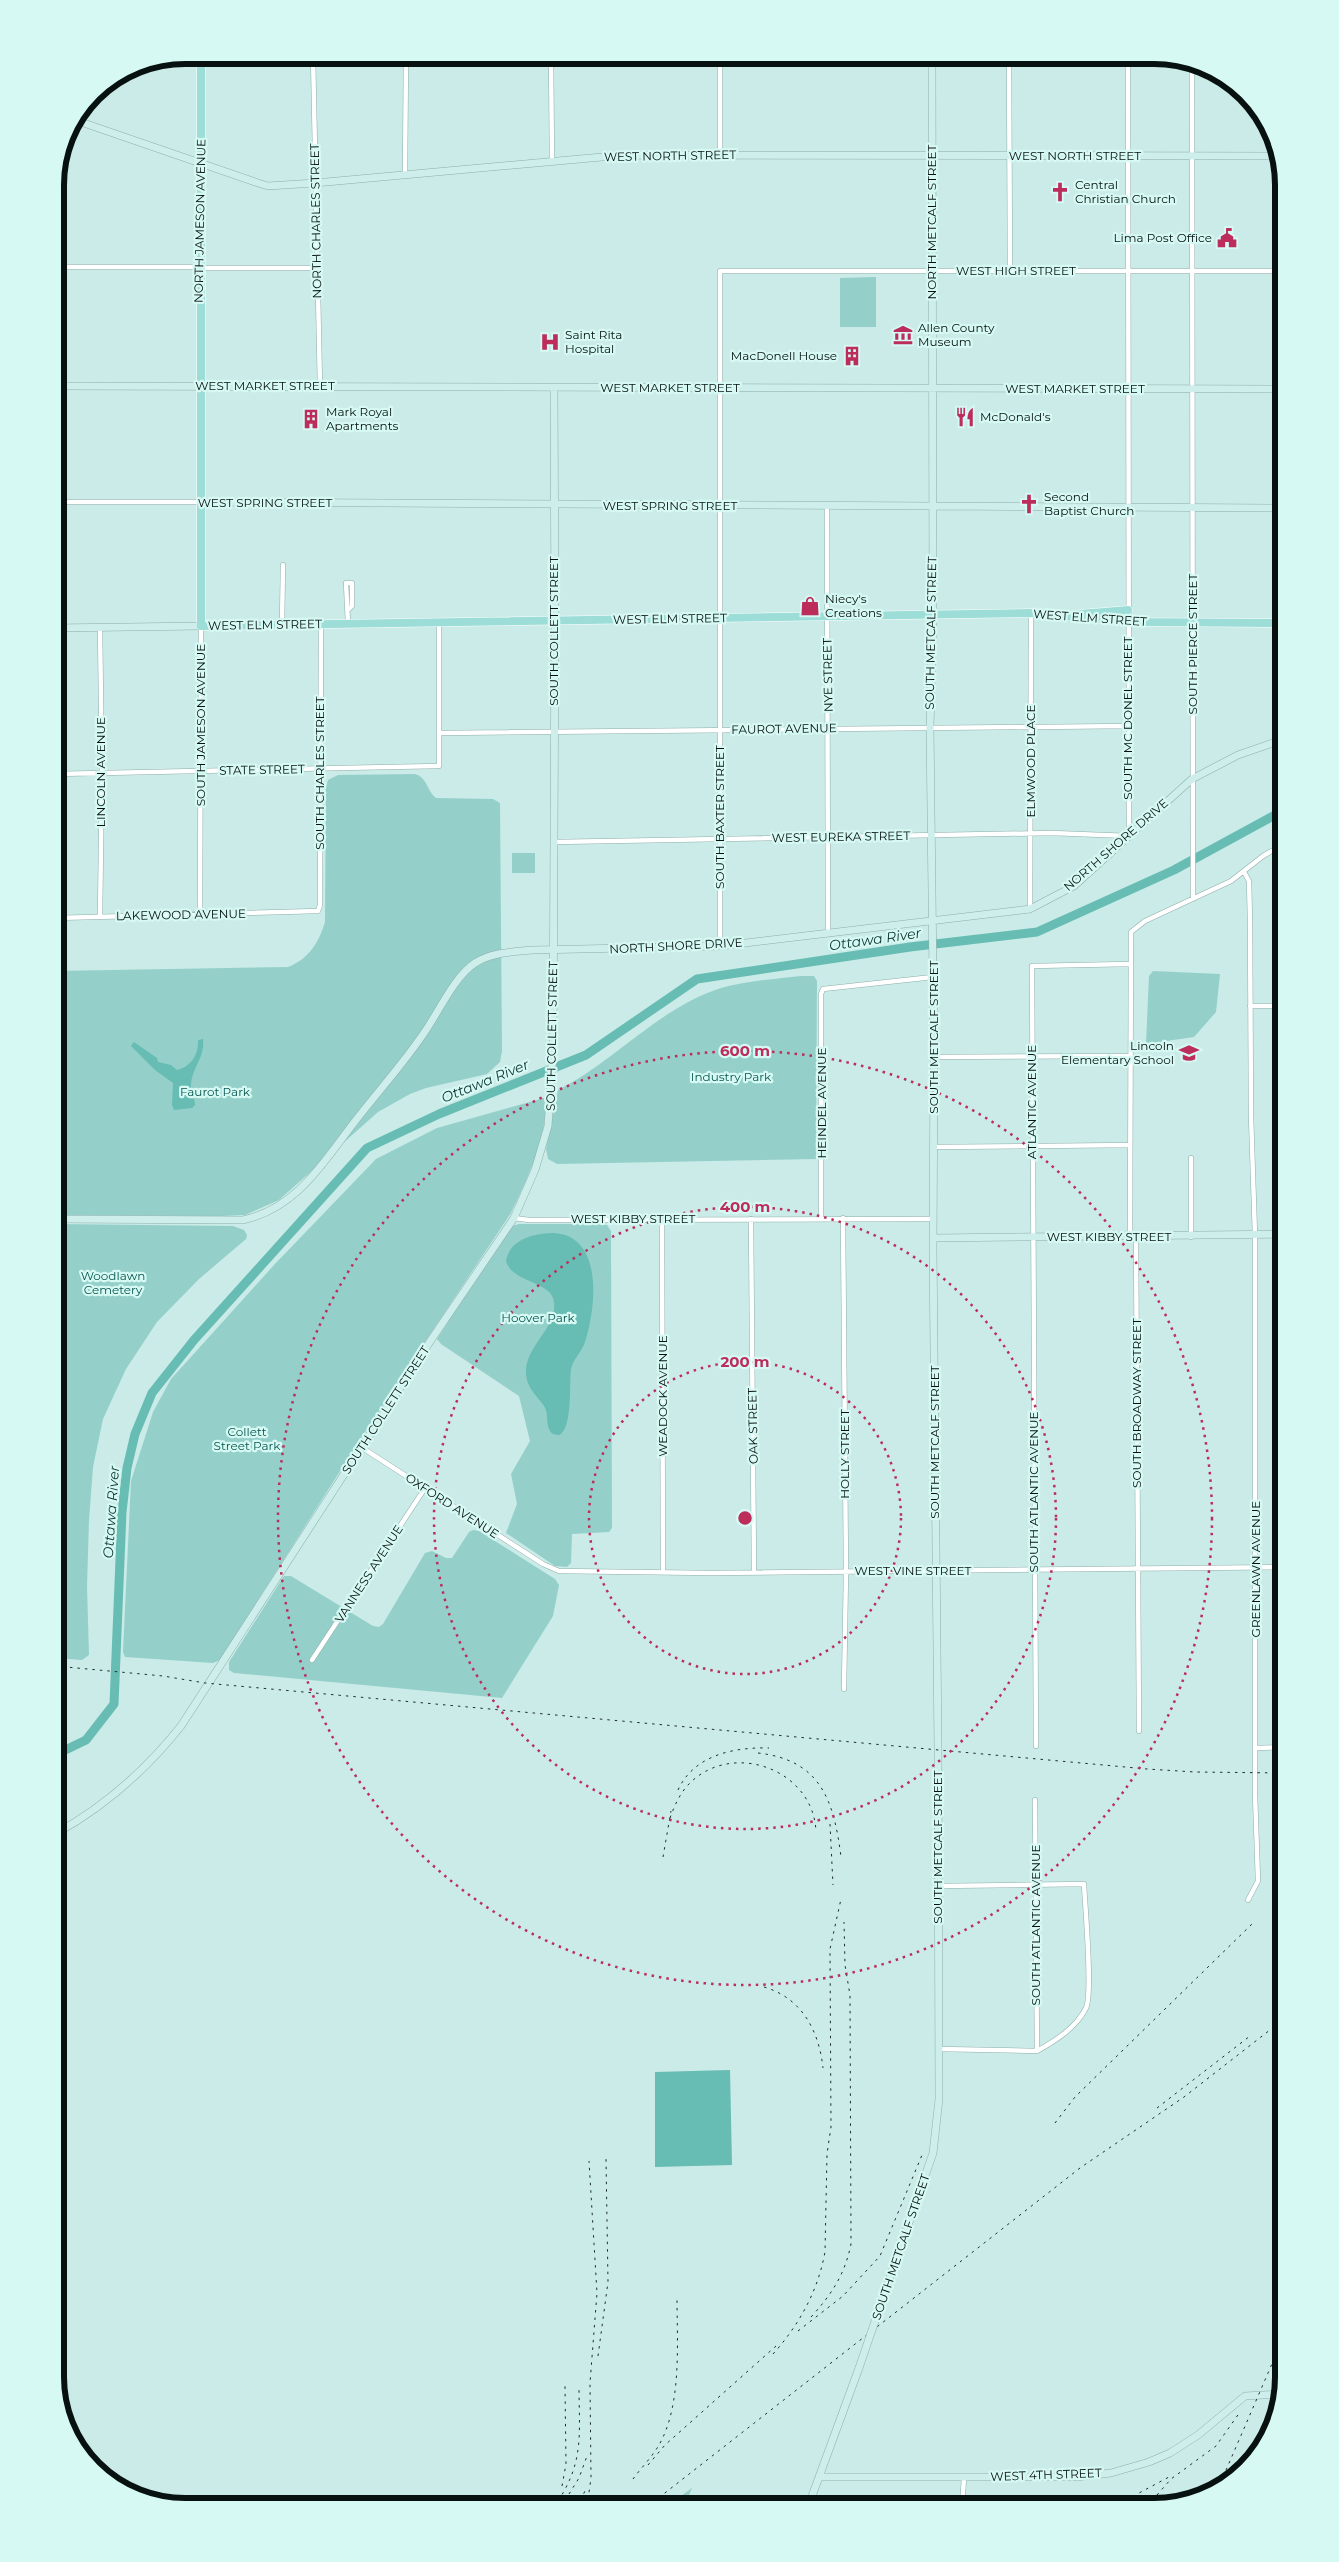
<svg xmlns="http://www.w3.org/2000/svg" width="1339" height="2562" font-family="Montserrat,sans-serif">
<rect width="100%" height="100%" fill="#caebe7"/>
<path fill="#94d0c9" d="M876,277V327H840V278Z
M415,774C427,777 427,791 436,798L493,799L500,803L502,1051L500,1062L487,1074L426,1088L410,1094L378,1112L279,1200L245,1215L221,1216L55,1215V971L288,967C309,959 319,942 325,922L326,787L328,780L338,775Z
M512,853H535V873H512Z
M1153,971L1220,974L1216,1012L1194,1037L1146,1044L1149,976Z
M801,976H814L817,981L816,1159L557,1164L548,1159L546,1149L558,1090C614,1062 660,1007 721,988C747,981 775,979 801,976Z
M544,1098C551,1131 525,1184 511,1213L363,1435L220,1660L213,1663L125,1657L123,1652L131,1481L153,1412L171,1379L274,1265L376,1159L437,1128Z
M55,1224L233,1226L244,1230L247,1235L246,1239L199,1279L157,1322L126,1369L103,1419L93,1467L89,1520L87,1586L89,1655L82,1660L55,1658Z
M519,1224H598L607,1225L611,1231L612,1528L609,1532L572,1534L571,1563L567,1567L555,1566L506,1533L517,1504L511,1474L530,1441L519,1396L441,1344L437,1339L491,1256L512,1226Z
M473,1530L479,1531L555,1579L559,1585L553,1616L502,1698L234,1673L229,1670V1662L284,1576H291L373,1626L379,1627L383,1624L425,1553L432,1551L446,1558H452L469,1532Z
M692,2488L684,2507H666Z"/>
<path fill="#67bcb3" d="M203,1039C205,1058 192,1067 191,1085C190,1093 195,1098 195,1105L192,1108L174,1110L172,1105L173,1083L155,1070L131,1046L134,1042L157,1058L158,1062L171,1065L177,1070C191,1067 199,1054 198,1040Z
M554,1233C604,1236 596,1308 585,1342C582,1352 573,1359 571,1369C569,1383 573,1429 559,1435L553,1434C544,1427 550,1415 544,1406C538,1397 530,1391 527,1380C519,1347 562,1328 553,1298C547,1281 512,1282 506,1261C510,1238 536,1233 554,1233Z
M730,2070L732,2165L655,2167V2072Z"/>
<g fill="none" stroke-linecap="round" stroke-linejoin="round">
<path stroke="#67bcb3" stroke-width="9" d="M55,1755L86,1740L114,1704L122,1512L127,1468L135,1434L152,1393L194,1340L367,1148L439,1114L586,1055L697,979L910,947L1037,932L1174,870L1284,810"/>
<defs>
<path id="street" d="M313,55L320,387
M551,55L552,161
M1009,55L1010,271
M1192,66L1193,899
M720,155V55
M405,175L406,55
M55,267H200
M201,268H317
M55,502H200
M827,507L828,934
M348,623L346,583H352V606L349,609
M282,624L283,565
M440,733L1128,726
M55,774L439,766V624
M554,842L1052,833L1129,836L1128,55
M1244,872L1249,881L1250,920L1251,1116L1255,1235V1794L1258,1881L1248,1900
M1030,909L1031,613
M200,915L201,626
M100,917L102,774L100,627
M55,918L318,911L320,905L321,624
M720,946V271H1284
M1250,1006H1284
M934,1057L1129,1056
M934,1147L1130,1145
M1191,1158V1237
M514,1218L529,1220L933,1219
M821,1218V994L823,989L933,977
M843,1218L846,1572L844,1689
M751,1219L754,1572
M662,1220L663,1572
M1130,1237L1131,932L1145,921L1231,881L1263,856L1284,844
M1136,1237L1139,1731
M361,1447L543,1564L559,1571L711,1573L1284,1567
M312,1660L425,1488
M1036,1746L1032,966L1129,964
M1256,1748L1284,1747
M1035,1800L1037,2051
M938,1886L1084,1884C1085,1906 1093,1993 1086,2008C1076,2028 1055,2041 1037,2051L939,2049
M962,2507L964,2478"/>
<path id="secondary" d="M75,120L258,183L268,186L315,183L624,155L1278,156
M55,386L1284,389
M200,502L1284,508
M55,628L201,626
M55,1219L243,1220C298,1208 324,1161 356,1120C379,1090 405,1062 426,1030C439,1011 455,976 475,963C492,952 513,952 533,950L720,946L1030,909L1074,886L1192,779L1238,755L1284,739
M933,1238L1284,1234
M55,1834C104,1807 146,1770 181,1726L431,1340L514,1218L535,1170L548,1126L553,1053L555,622L554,388
M897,2257L933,2153L939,2099L938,1748L933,1249L934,1057L930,728L933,616L932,55
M820,2477H1076L1111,2473L1149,2462L1170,2453L1198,2435L1245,2396L1279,2394
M808,2507L859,2368"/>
<path id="primary" d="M201,55V626L1031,613L1128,622L1284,623
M1080,614L1128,610"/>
</defs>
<use href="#street" stroke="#8eaeaa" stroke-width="5.5"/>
<use href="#secondary" stroke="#8eaeaa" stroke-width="8"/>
<use href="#primary" stroke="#fff" stroke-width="9"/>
<use href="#street" stroke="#fff" stroke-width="4.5"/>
<use href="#secondary" stroke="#ceeeeb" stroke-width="7"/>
<use href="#primary" stroke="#9dddd7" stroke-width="8"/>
<path stroke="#202e2d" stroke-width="1" stroke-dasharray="2.5 5" stroke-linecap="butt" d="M55,1666L163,1676L205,1683L1147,1769L1195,1772L1284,1773
M758,1753C821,1760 834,1801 841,1857
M678,1790C694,1755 734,1747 769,1748
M670,1818C675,1804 681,1791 692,1781C736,1741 814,1771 816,1832
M830,1824L833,1885
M663,1857L671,1811
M764,1987C802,1998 819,2031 823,2068
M1157,2108L1250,2036
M1055,2123L1075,2097L1253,1923
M811,2317C832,2294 845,2274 851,2244L850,1995L845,1965L844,1922
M798,2331L843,2296L880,2256L922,2155
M773,2354C799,2325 818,2291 825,2252L827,2154L831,2127L830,1949L841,1899
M598,2356L608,2282L606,2159
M648,2465L665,2445L776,2346
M633,2479C641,2468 652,2457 659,2445C682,2405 677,2343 677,2298
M1220,2484L1284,2336
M562,2486L566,2464L565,2386
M569,2494L579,2478L587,2456
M1157,2495L1171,2479L1216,2446L1240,2412
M554,2507C585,2463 579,2436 579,2385
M577,2507L586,2489
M587,2507L591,2478L590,2383L597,2293L589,2161
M647,2507L1080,2168L1184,2097L1284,2019
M1113,2507L1169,2477"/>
<defs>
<path id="secondary-bridge" d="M859,2368L897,2257"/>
</defs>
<use href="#secondary-bridge" stroke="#8eaeaa" stroke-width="8" stroke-linecap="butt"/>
<use href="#secondary-bridge" stroke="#ceeeeb" stroke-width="7"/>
</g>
<g fill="none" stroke="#bc2d5b" stroke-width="2.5" stroke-dasharray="2.5 5">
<circle cx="745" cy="1518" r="156"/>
<circle cx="745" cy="1518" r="311"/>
<circle cx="745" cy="1518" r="467"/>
</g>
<defs>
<symbol id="church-bare" viewBox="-9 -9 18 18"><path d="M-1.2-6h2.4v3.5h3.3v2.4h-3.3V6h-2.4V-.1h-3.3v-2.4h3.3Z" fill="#bc2d5b" stroke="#d7f9f4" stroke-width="2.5" paint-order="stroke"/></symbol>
<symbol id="civic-bare" viewBox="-9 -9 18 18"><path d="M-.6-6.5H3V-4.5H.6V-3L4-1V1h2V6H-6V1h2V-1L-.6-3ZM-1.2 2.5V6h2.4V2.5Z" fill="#bc2d5b" stroke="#d7f9f4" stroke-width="2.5" paint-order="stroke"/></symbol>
<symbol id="museum-bare" viewBox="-9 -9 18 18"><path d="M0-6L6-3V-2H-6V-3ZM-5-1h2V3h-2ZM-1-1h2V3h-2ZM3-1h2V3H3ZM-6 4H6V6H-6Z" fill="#bc2d5b" stroke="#d7f9f4" stroke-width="2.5" paint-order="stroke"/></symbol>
<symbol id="hospital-bare" viewBox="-9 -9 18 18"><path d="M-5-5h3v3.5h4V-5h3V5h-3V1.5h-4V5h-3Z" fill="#bc2d5b" stroke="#d7f9f4" stroke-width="2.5" paint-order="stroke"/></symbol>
<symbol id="building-bare" viewBox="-9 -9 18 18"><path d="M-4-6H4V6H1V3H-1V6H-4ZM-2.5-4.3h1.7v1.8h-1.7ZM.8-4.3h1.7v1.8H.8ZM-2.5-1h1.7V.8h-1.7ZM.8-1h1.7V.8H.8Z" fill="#bc2d5b" stroke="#d7f9f4" stroke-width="2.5" paint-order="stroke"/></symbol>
<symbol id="restaurant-bare" viewBox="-9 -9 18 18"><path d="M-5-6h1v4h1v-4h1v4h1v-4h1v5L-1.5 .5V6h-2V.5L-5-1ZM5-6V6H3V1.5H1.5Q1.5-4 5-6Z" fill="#bc2d5b" stroke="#d7f9f4" stroke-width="2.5" paint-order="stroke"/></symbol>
<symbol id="shop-bare" viewBox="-9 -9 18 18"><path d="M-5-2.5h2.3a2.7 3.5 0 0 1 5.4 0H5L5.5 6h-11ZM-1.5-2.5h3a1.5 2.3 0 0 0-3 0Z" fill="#bc2d5b" stroke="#d7f9f4" stroke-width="2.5" paint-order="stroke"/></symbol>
<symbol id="school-bare" viewBox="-9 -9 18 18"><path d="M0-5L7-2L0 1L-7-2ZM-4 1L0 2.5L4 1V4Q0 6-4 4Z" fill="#bc2d5b" stroke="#d7f9f4" stroke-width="2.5" paint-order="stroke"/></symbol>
</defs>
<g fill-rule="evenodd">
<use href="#church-bare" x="1046" y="178" width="28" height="28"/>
<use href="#civic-bare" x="1213" y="224" width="28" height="28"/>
<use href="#museum-bare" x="889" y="321" width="28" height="28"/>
<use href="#hospital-bare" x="536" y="328" width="28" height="28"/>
<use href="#building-bare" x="838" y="342" width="28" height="28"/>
<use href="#restaurant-bare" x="951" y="403" width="28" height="28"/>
<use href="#building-bare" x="297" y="405" width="28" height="28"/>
<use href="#church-bare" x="1015" y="490" width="28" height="28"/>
<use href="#shop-bare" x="796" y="592" width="28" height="28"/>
<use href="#school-bare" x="1175" y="1039" width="28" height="28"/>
</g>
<g text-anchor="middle" stroke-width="4.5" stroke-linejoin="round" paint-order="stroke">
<g font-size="12" fill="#061110" stroke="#d7f9f4">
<text transform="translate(670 156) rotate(-1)" y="4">WEST NORTH STREET</text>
<text x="1075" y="160">WEST NORTH STREET</text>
<text transform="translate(200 221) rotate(-89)" y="4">NORTH JAMESON AVENUE</text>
<text transform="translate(316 221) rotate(-91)" y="4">NORTH CHARLES STREET</text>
<text transform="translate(932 222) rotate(-90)" y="4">NORTH METCALF STREET</text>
<text x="1016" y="275">WEST HIGH STREET</text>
<text x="265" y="390">WEST MARKET STREET</text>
<text x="670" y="392">WEST MARKET STREET</text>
<text x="1075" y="393">WEST MARKET STREET</text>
<text x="265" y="507">WEST SPRING STREET</text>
<text x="670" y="510">WEST SPRING STREET</text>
<text transform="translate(1090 618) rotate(4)" y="4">WEST ELM STREET</text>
<text transform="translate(670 619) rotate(-1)" y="4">WEST ELM STREET</text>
<text transform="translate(265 625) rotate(-1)" y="4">WEST ELM STREET</text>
<text transform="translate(554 631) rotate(-90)" y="4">SOUTH COLLETT STREET</text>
<text transform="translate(931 633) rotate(-89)" y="4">SOUTH METCALF STREET</text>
<text transform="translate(1193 644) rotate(-90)" y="4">SOUTH PIERCE STREET</text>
<text transform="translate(828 675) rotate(-91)" y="4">NYE STREET</text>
<text transform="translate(1128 718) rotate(-90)" y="4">SOUTH MC DONEL STREET</text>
<text transform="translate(201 725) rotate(-90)" y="4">SOUTH JAMESON AVENUE</text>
<text transform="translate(784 729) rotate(-1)" y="4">FAUROT AVENUE</text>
<text transform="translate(1031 761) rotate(-90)" y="4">ELMWOOD PLACE</text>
<text transform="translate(262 770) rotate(-1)" y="4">STATE STREET</text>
<text transform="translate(101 772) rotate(-90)" y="4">LINCOLN AVENUE</text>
<text transform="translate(320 773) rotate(-90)" y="4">SOUTH CHARLES STREET</text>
<text transform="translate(720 817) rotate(-90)" y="4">SOUTH BAXTER STREET</text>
<text transform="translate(841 837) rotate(-1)" y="4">WEST EUREKA STREET</text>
<text transform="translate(1116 845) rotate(-41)" y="4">NORTH SHORE DRIVE</text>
<text transform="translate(181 915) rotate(-1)" y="4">LAKEWOOD AVENUE</text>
<text transform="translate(676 946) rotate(-3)" y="4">NORTH SHORE DRIVE</text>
<text transform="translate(552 1036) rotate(-89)" y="4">SOUTH COLLETT STREET</text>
<text transform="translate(934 1037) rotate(-90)" y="4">SOUTH METCALF STREET</text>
<text transform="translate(1032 1102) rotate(-90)" y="4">ATLANTIC AVENUE</text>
<text transform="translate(822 1103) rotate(-90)" y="4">HEINDEL AVENUE</text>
<text x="633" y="1223">WEST KIBBY STREET</text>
<text x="1109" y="1241">WEST KIBBY STREET</text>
<text transform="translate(663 1396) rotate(-90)" y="4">WEADOCK AVENUE</text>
<text transform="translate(1137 1403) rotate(-90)" y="4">SOUTH BROADWAY STREET</text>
<text transform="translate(386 1410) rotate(-57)" y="4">SOUTH COLLETT STREET</text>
<text transform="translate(753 1426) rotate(-91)" y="4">OAK STREET</text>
<text transform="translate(935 1442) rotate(-90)" y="4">SOUTH METCALF STREET</text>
<text transform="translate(845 1454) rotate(-90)" y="4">HOLLY STREET</text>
<text transform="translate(1034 1492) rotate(-90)" y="4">SOUTH ATLANTIC AVENUE</text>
<text transform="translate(452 1506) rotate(33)" y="4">OXFORD AVENUE</text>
<text transform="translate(1256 1569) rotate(-90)" y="4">GREENLAWN AVENUE</text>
<text x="913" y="1575">WEST VINE STREET</text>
<text transform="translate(369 1574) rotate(-57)" y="4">VANNESS AVENUE</text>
<text transform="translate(938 1847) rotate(-90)" y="4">SOUTH METCALF STREET</text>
<text transform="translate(1036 1925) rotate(-90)" y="4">SOUTH ATLANTIC AVENUE</text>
<text transform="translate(901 2247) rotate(-71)" y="4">SOUTH METCALF STREET</text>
<text transform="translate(1046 2475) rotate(-2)" y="4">WEST 4TH STREET</text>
</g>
<g font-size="12" fill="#061110" stroke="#d7f9f4" text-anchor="start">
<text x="1075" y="189">Central<tspan x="1075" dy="14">Christian Church</tspan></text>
<text x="1212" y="242" text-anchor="end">Lima Post Office</text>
<text x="918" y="332">Allen County<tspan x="918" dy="14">Museum</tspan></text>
<text x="565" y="339">Saint Rita<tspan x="565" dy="14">Hospital</tspan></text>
<text x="837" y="360" text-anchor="end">MacDonell House</text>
<text x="326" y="416">Mark Royal<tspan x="326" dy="14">Apartments</tspan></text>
<text x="980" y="421">McDonald's</text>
<text x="1044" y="501">Second<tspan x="1044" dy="14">Baptist Church</tspan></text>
<text x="825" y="603">Niecy's<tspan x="825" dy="14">Creations</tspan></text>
<text x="1174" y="1050" text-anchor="end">Lincoln<tspan x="1174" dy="14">Elementary School</tspan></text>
</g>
<g font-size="12" fill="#095650" stroke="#d7f9f4">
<text x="731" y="1081">Industry Park</text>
<text x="215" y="1096">Faurot Park</text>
<text x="113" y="1280">Woodlawn<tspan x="113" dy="14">Cemetery</tspan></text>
<text x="538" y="1322">Hoover Park</text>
<text x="247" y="1436">Collett<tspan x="247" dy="14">Street Park</tspan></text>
</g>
<g font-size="14" font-style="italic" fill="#0e3834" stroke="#d7f9f4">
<text transform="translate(875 939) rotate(-8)" y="5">Ottawa River</text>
<text transform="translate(485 1081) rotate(-22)" y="5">Ottawa River</text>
<text transform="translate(111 1512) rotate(-86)" y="5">Ottawa River</text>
</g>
</g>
<path d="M0 0H1339V2562H0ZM185 64H1154A121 121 0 0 1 1275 185V2377A121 121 0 0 1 1154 2498H185A121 121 0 0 1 64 2377V185A121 121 0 0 1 185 64Z" fill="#d7f9f4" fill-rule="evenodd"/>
<path fill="none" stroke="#061110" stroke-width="6" d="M185 64H1154A121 121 0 0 1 1275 185V2377A121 121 0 0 1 1154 2498H185A121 121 0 0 1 64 2377V185A121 121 0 0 1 185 64Z"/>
<circle cx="745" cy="1518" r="8" fill="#bc2d5b" stroke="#d7f9f4" stroke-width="2.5"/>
<g font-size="15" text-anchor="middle" font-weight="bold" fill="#bc2d5b" stroke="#d7f9f4" stroke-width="4.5" stroke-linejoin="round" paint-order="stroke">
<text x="745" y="1056">600 m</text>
<text x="745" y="1212">400 m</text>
<text x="745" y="1367">200 m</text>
</g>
</svg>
